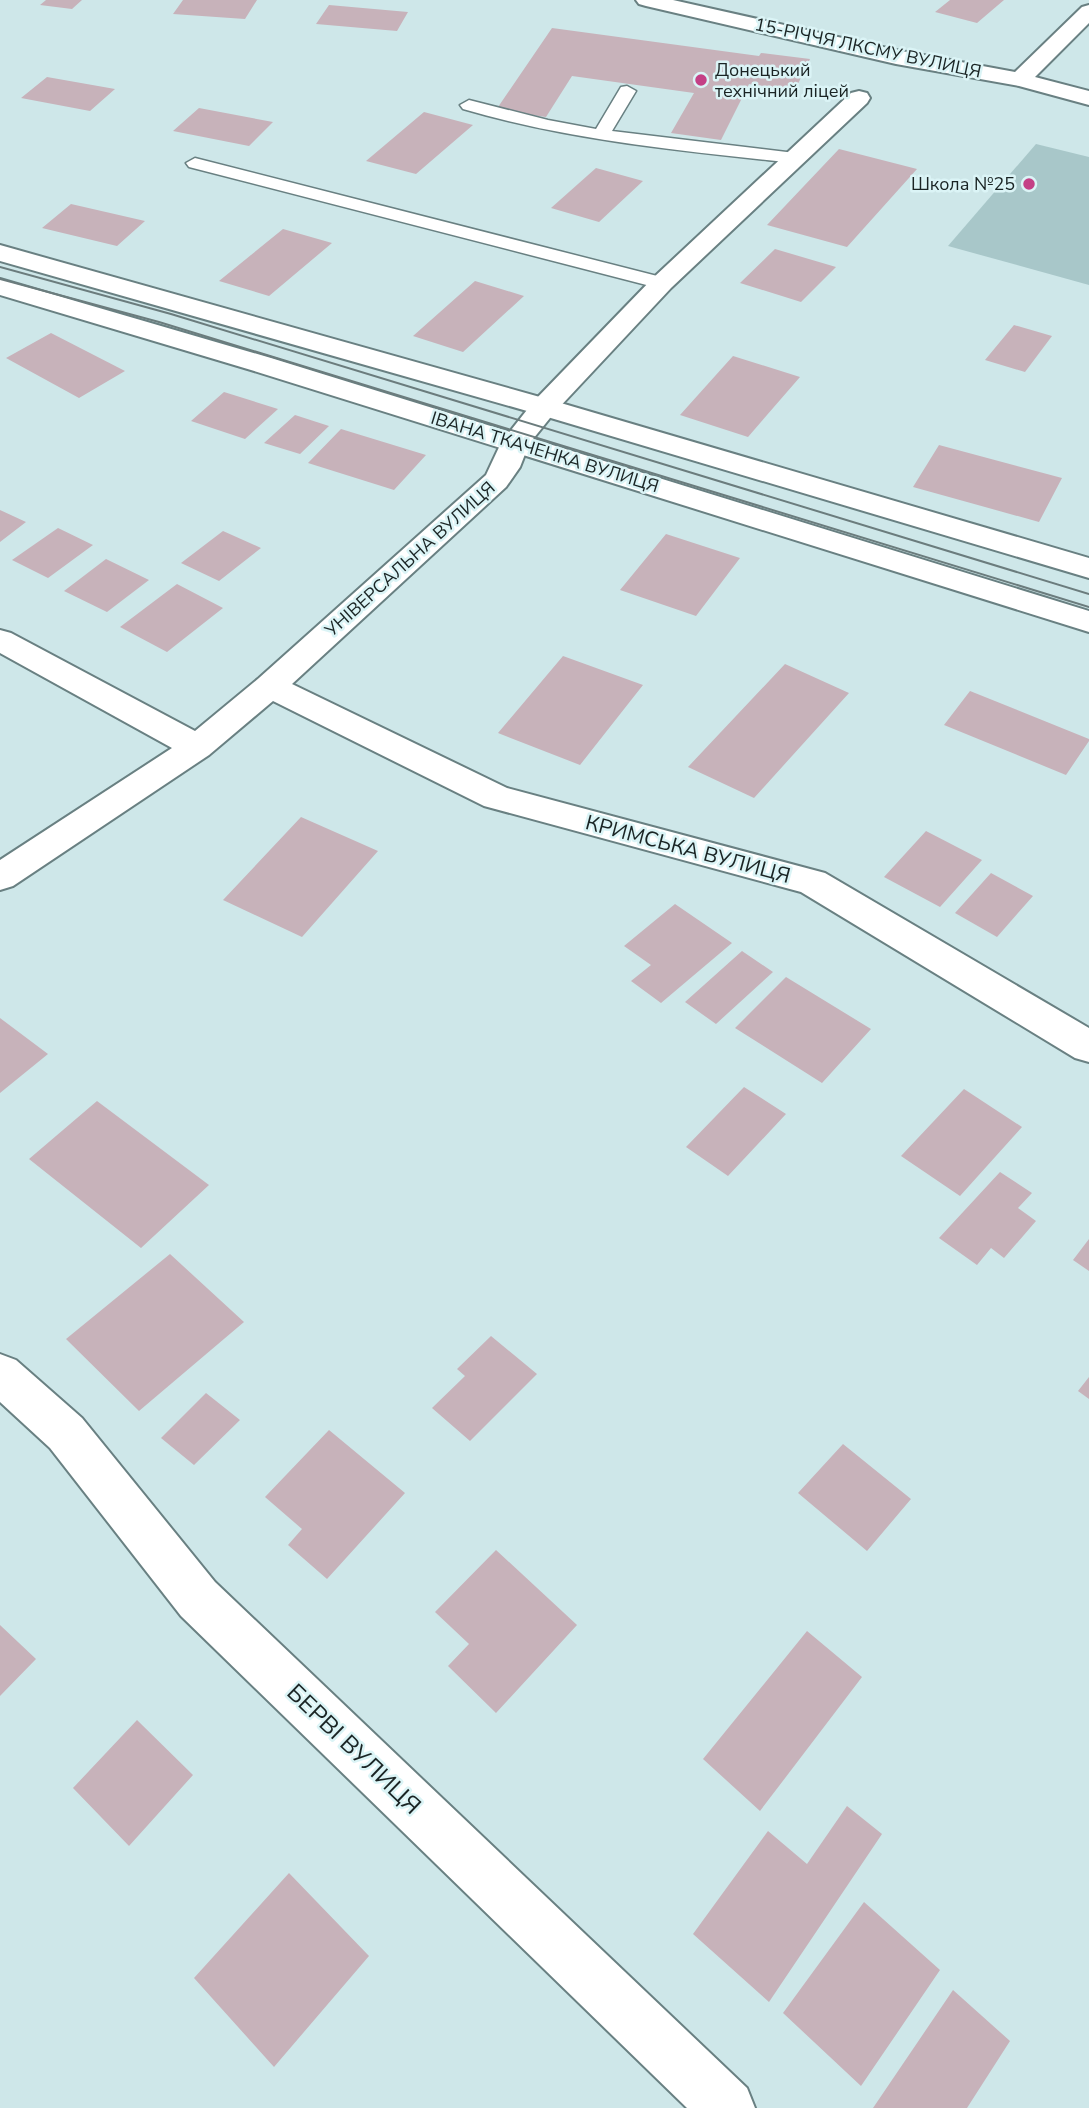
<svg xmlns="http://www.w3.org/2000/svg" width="1089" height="2108" font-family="'Nunito Sans',sans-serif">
<rect width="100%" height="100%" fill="#cee7e9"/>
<path fill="#a8c7c9" d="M1036,144L1089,157V285L948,246Z"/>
<path fill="#c7b2ba" d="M46,0H82L72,9L40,5Z
M183,0H257L245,19L173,14Z
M950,0H1004L977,23L935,12Z
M329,5L408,12L397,31L316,24Z
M552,28L759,56L761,53L810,59L795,90L749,84L721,140L671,133L694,93L572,76L546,117L496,110Z
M47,77L115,89L90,111L21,98Z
M199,108L273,122L249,146L173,131Z
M424,112L473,125L416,174L366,161Z
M839,149L917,169L847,247L767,225Z
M596,168L643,181L599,222L551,208Z
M71,204L145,221L117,246L42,228Z
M283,229L332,243L269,296L219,281Z
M775,249L836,267L801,302L740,283Z
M475,281L524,296L463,352L413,336Z
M1014,325L1052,336L1025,372L985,360Z
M51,333L125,371L79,398L6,358Z
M733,356L800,377L748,437L680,415Z
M224,392L278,409L245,439L191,421Z
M295,415L329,426L300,454L264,443Z
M341,429L426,455L394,490L308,463Z
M939,445L1062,478L1039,522L913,487Z
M0,510L26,522L0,542Z
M58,528L93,545L48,578L12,560Z
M223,531L261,548L219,581L181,563Z
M666,534L740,558L696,616L620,590Z
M106,559L149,580L107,612L64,591Z
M177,584L223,608L167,652L120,627Z
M563,656L643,685L580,765L498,733Z
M785,664L849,693L754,798L688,767Z
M970,691L1089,739V741L1066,775L944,725Z
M301,817L378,851L302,937L223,900Z
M926,831L982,860L940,907L884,877Z
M991,873L1033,896L997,937L955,913Z
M675,904L732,943L661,1003L631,981L651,965L624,946Z
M742,951L773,972L716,1024L685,1002Z
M786,977L871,1029L822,1083L735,1028Z
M0,1018L48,1054L0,1093Z
M744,1087L786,1114L728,1176L686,1147Z
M964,1089L1022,1127L960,1196L901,1156Z
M97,1101L209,1185L141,1248L29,1159Z
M1000,1172L1032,1193L1018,1208L1036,1221L1004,1258L991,1248L977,1265L939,1238Z
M1089,1239V1271L1073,1260Z
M170,1254L244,1322L139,1411L66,1339Z
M491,1336L537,1374L470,1441L432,1408L465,1376L457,1369Z
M1089,1377V1399L1078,1391Z
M206,1393L240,1420L194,1465L161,1438Z
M329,1430L405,1493L327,1579L288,1545L302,1529L265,1497Z
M843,1444L911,1499L867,1551L798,1493Z
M496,1550L577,1625L496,1713L448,1666L469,1644L435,1612Z
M0,1625L36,1659L0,1696Z
M807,1631L862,1677L760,1811L703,1759Z
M137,1720L193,1775L129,1846L73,1788Z
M847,1806L882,1834L769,2002L693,1934L768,1831L807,1864Z
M289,1873L369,1956L274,2067L194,1978Z
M864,1902L940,1970L861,2086L783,2013Z
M953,1990L1010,2041L967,2108H873Z"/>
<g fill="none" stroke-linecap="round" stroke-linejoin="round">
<defs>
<path id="lane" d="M627,86L636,91L612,131L795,153L804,158L795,163C683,151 572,141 463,109L460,105L469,100L548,120L596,129L621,87Z
M195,158L669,279L672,283L669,287L662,289L189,167L186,163Z"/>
<path id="street" d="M636,0H673L896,50L1015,72L1082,7L1089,5V23L1035,77L1089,91V105L1019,86L896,64L646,6L639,4Z
M859,91L867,93L870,98L867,103L671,288L554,413L529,444L520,467L506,487L292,684L507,788L825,873L1089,1028V1062L1075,1058L801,892L484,806L273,701L209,755L13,886L0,890V860L172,748L0,653V630L11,633L195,731L259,678L486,475L501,443L534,401L653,278L851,93Z
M0,1354L16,1360L82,1418L215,1582L747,2088L755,2108H687L181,1616L50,1448L0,1402Z"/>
<path id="secondary" d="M0,245L554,401L1089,558V578L534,413L0,261Z
M0,279L271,358L1089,611V632L251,370L0,295Z"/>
</defs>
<use href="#lane" stroke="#698082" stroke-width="3"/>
<use href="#street" stroke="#698082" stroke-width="4"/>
<use href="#secondary" stroke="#698082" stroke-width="4"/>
<use href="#lane" fill="#fff" fill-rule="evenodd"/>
<use href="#street" fill="#fff" fill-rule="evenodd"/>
<use href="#secondary" fill="#fff" fill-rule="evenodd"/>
<path stroke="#6b7c7d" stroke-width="2" d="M0,267L171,314L1089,594
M0,279L159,322L1089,607"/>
</g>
<g fill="#c44086" stroke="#dbf4f6" stroke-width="2.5">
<circle cx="701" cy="80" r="7"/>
<circle cx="1029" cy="184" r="7"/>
</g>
<g text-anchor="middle" stroke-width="5" stroke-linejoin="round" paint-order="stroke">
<g font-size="18" fill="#1a2424" stroke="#dbf4f6">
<text transform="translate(868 48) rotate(12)" y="6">15-РІЧЧЯ ЛКСМУ ВУЛИЦЯ</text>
<text transform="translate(545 452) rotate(17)" y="6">ІВАНА ТКАЧЕНКА ВУЛИЦЯ</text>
<text transform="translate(410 559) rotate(-42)" y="6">УНІВЕРСАЛЬНА ВУЛИЦЯ</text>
</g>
<g font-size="18" fill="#1a2424" stroke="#dbf4f6" text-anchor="start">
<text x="715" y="76">Донецький<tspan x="715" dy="21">технічний ліцей</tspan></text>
<text x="1015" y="190" text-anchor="end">Школа №25</text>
</g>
<g font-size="21" fill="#1a2424" stroke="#dbf4f6">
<text transform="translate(688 849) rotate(15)" y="7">КРИМСЬКА ВУЛИЦЯ</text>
</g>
<g font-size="24" fill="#1a2424" stroke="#dbf4f6">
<text transform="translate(354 1749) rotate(44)" y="8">БЕРВІ ВУЛИЦЯ</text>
</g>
</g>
</svg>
